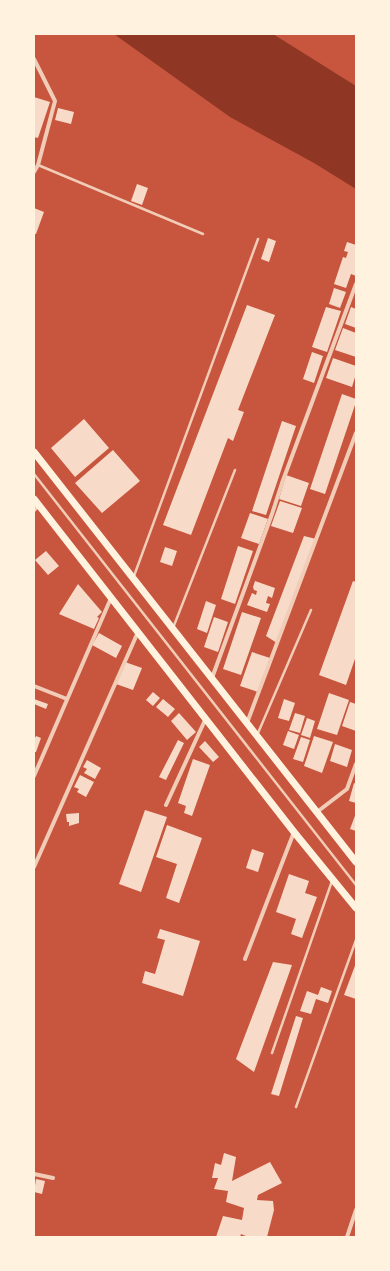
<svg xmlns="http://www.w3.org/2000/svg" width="390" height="1271" font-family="Poppins,sans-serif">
<rect width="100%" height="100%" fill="#c8553d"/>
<path fill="#8f3625" d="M114,34H273L356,86V189L314,163L230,117Z"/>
<path fill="#f7dbc8" d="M34,97L50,102L38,138L34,137Z
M58,108L74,112L71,124L55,120Z
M137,184L148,188L142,205L131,201Z
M34,208L44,212L36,234H34Z
M268,238L276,241L269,262L261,259Z
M347,242L356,245V276L351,274L346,288L334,284L343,257L346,258L348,252L344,251Z
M334,288L346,292L340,308L329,304Z
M247,305L275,315L238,410L244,412L233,441L228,438L191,535L163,525Z
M326,307L341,311L327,352L312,347Z
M351,307L356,309V328L345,324Z
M343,328L356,333V357L335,350Z
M312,352L323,356L314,383L303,379Z
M333,358L356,366V374L352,387L326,378Z
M342,394L356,399V402L325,494L310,489Z
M84,419L109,448L75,477L51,448Z
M282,421L296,426L266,515L252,511Z
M113,450L140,481L102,513L75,483Z
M286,475L309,483L301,506L279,499Z
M280,501L302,508L293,533L271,526Z
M250,513L268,519L259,544L241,538Z
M304,536L316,539L277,643L266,636Z
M238,546L253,551L235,604L221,599Z
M165,547L177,551L172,566L160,562Z
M46,551L59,566L48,575L35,560Z
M255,581L275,588L272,598L268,596L266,603L270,604L267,612L247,605L252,593L256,595L257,591L254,590L253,587Z
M353,581L356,582V656L346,685L319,675Z
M78,584L102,612L97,617L99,618L94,629L59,614Z
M206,601L216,605L207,633L197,629Z
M242,612L261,618L241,675L223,669Z
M214,617L228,622L218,652L204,647Z
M99,633L122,646L116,658L92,645Z
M252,652L270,658L258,692L240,686Z
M125,662L142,668L133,690L116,684Z
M153,692L160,698L153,706L146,700Z
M329,693L349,700L337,735L317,729Z
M34,699L48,704L46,709L34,704Z
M163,699L175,709L168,717L156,707Z
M284,699L295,703L289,721L278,718Z
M350,702L356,704V731L342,726Z
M179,713L196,732L187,740L171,721Z
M295,713L305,716L300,733L289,730Z
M307,718L315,721L310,738L301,735Z
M288,731L299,735L294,749L283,745Z
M36,736L41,738L36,752H34V740Z
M314,736L333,742L322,773L304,766Z
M301,737L310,740L303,762L293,759Z
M178,740L184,743L166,780L159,777Z
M205,741L219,757L213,762L199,747Z
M335,744L352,750L347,767L330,761Z
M193,759L210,765L192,816L184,813L186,806L178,803Z
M87,760L101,768L95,779L84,773L87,769L83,767Z
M80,775L94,782L86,797L77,792L79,789L74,787Z
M354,783L356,784V803L349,801Z
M145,810L167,817L141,892L119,884Z
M79,813V823L69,826V822H67L66,814Z
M356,813V831L350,829Z
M167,825L202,838L179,903L166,898L177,864L156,857Z
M252,849L264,853L258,872L246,868Z
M289,874L309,881L305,893L317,897L302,938L291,934L296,919L276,912Z
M160,929L200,941L183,996L142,983L145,971L155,974L165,940L157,938Z
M273,962L292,965L254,1072L236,1059Z
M356,963V999L344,995Z
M321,987L332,991L328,1003L316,999L311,1014L300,1011L307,991L318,995Z
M296,1016L303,1018L279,1096L271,1094Z
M224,1153L236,1157L232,1181L270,1162L282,1183L258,1195L257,1200L273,1201L274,1210L267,1237H248L241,1234L240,1237H216L223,1216L242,1220L244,1208L226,1202L228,1191L214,1189L218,1178H212L215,1163L221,1165Z
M36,1179L45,1181L42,1194L34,1192Z"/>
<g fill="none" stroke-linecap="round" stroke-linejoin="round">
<path stroke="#f1ccb7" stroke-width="2.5" d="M38,165L203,234
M34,474L356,885
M134,576L258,239
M173,628L235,470
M258,733L311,610
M272,1053L332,881
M296,1107L356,940"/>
<path stroke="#f1ccb7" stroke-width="4" d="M34,59L55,101L38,165L34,172
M34,510L39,505
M212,678L272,514L282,483L356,284
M34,686L67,699
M247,723L356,433
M34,776L111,598
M166,805L206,718
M317,812L347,789L356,764
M34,867L138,632
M245,959L294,832
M34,1174L53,1178
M347,1237L356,1210"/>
<path stroke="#fff3e0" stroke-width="7" d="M34,452L356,862
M34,499L294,832L356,908"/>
</g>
<rect width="390" height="1271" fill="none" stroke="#fff3e0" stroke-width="70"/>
</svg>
